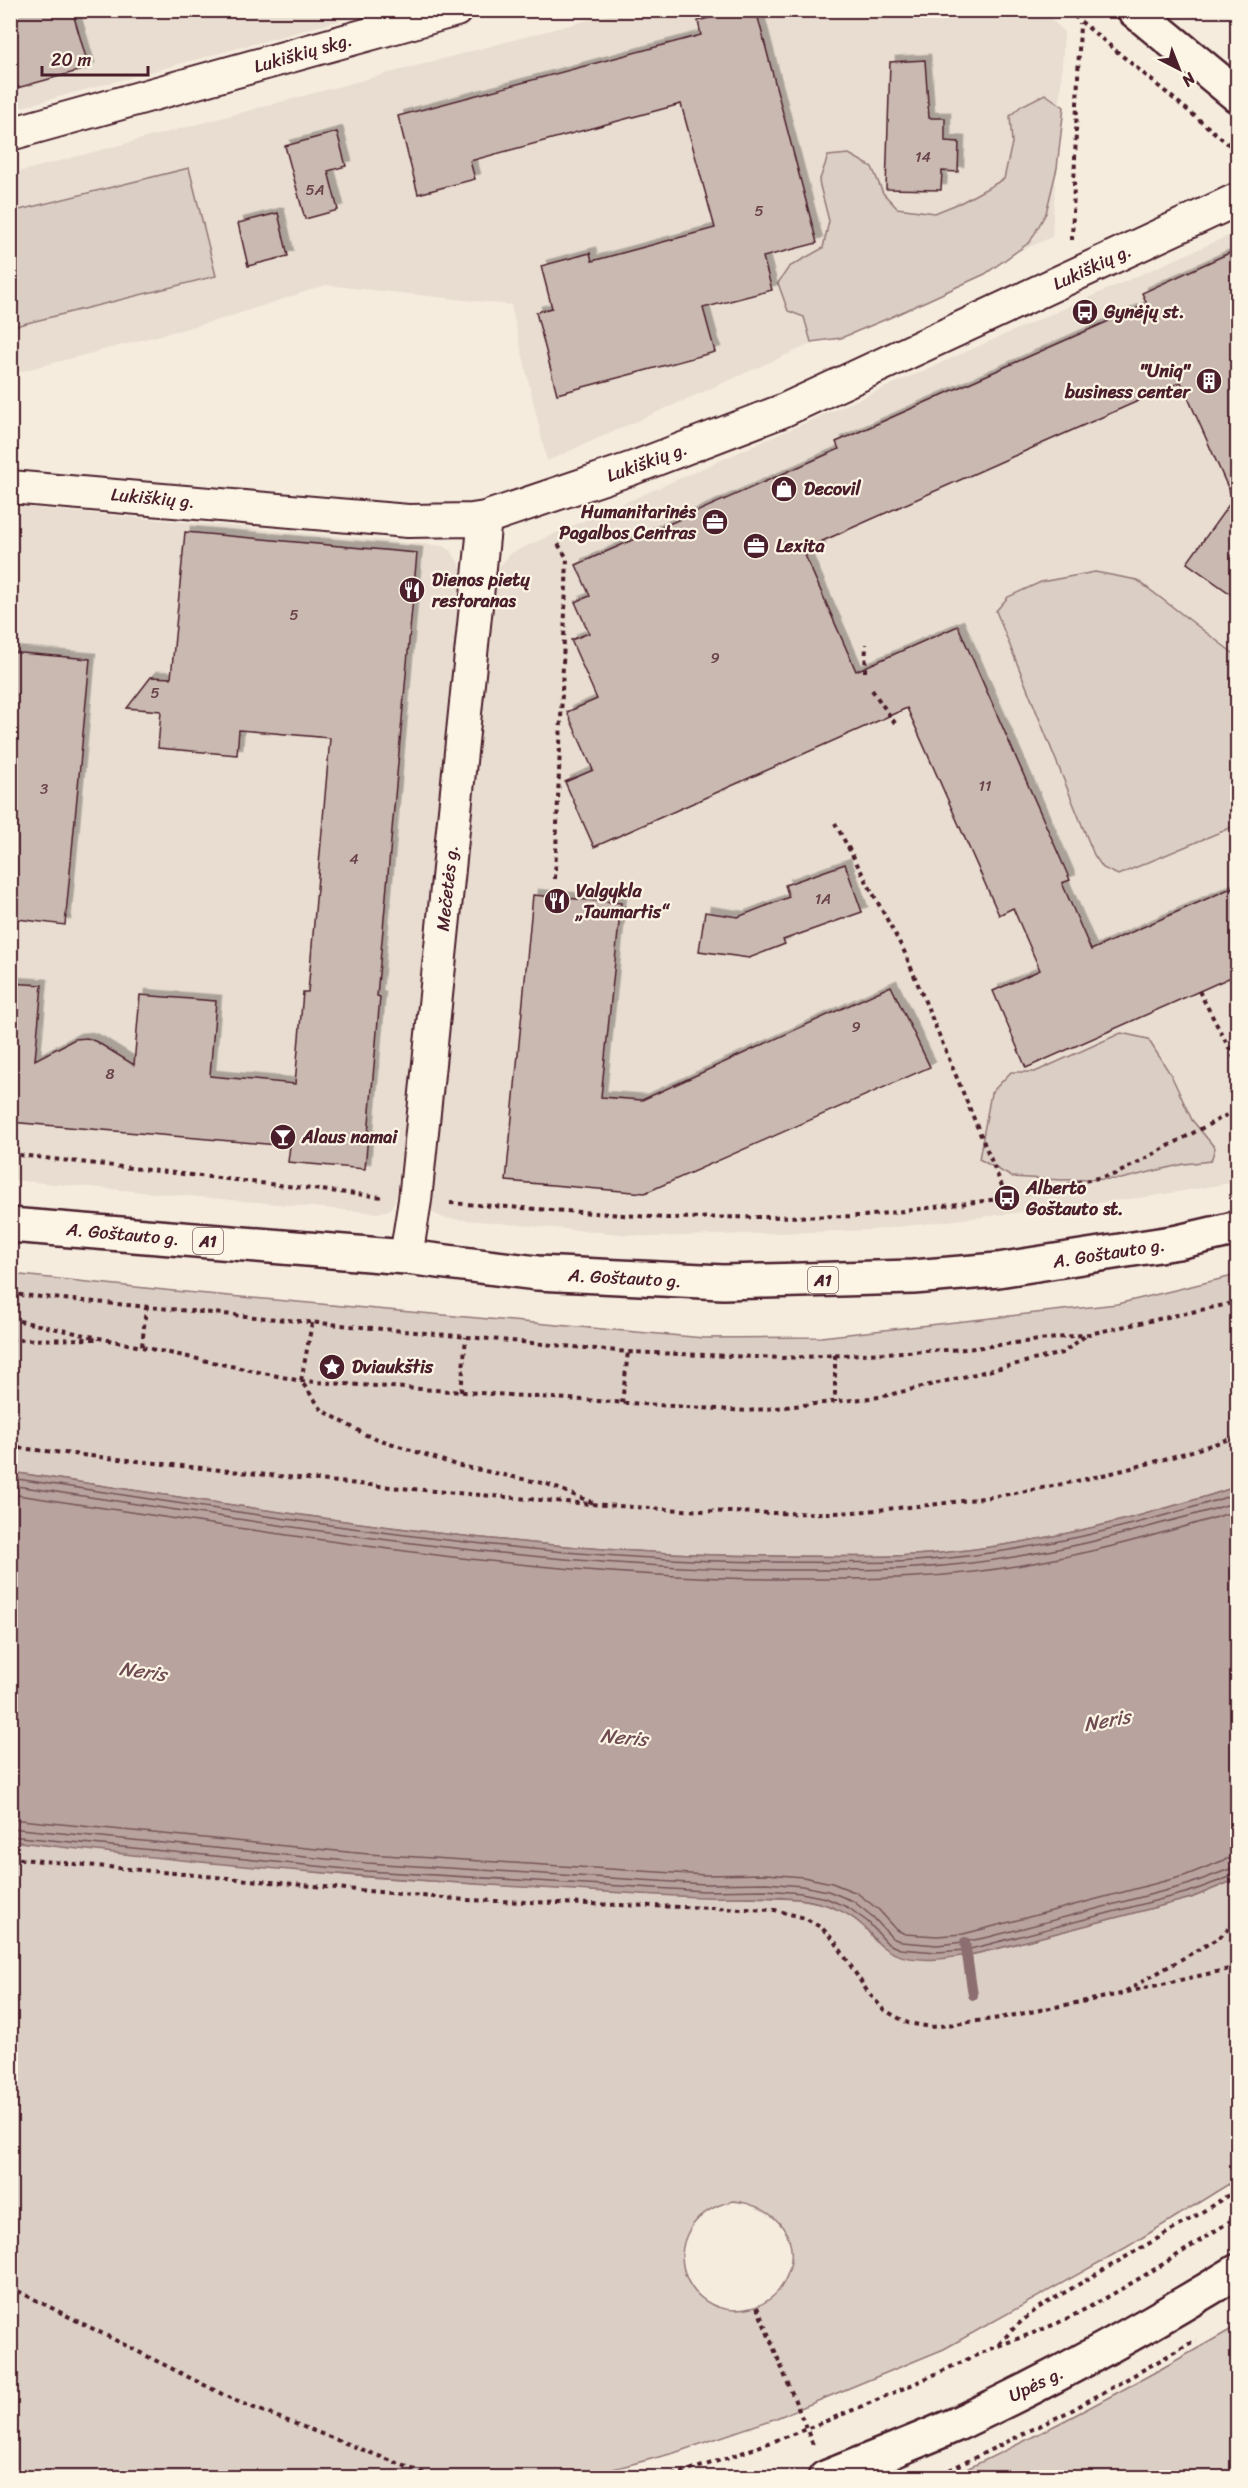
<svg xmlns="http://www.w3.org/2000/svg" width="1248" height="2488" font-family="Sriracha,sans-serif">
<defs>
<filter id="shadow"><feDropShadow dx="5.5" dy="-5.5" stdDeviation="0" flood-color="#0004"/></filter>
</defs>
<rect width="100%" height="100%" fill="#f5ecde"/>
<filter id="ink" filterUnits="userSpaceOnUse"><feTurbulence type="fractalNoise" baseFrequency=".0167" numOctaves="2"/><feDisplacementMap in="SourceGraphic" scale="12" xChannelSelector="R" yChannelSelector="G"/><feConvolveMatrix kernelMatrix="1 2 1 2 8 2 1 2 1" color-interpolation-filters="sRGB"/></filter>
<g filter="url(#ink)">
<path fill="#e8ddd0" d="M1043,10L1064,32L1052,237L547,461L511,305L326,285L222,319L11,374V174L622,11Z
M11,11H374L11,110Z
M1237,232V1182L1147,1197L872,1230L652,1237L443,1218L433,1213L429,1199L493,582L499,567L511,553Z
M10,506L443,546L451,551L457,560L462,570V578L397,1195L391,1209L378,1213L11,1180Z"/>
<path fill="#dbcec4" stroke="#927678" stroke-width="1.5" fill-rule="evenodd" d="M1045,94L1064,107L1057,168L1046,213L1030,242L985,274L889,318L841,338L811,342L804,317L788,311L778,283L789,267L823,248L829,221L819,182L828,156L849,154L872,167L883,193L897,208L935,213L962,202L1004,179L1012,143L1010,116L1021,106Z
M189,168L216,276L11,327V212Z
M1095,572L1137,580L1237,656V825L1118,875L1103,868L1094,855L996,611L1008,597L1041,582Z
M1121,1033L1148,1039L1171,1075L1192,1120L1215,1148L1211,1161L1184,1164L1121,1179L1061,1180L1012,1177L979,1159L991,1093L1011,1072H1035Z
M11,1274L174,1291L704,1338L821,1337L1117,1304L1237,1275V1486C1214,1495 1190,1501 1166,1508C1085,1532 1000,1549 915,1555C868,1558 819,1556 772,1556C516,1554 263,1509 11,1472Z
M11,1841L366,1877L614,1892L800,1899L824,1904L847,1913L864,1926L875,1941L915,1958L967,1956L992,1950L1191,1898L1237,1879V2179L1127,2247L944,2349L774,2419L674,2453L583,2477L11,2478ZM733,2201C776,2205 807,2241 783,2284C777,2295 764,2305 751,2308C678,2325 650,2220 733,2201Z
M1237,2326V2477H949C1048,2432 1143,2380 1237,2326Z"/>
<path fill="#b8a39e" stroke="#8c6e70" stroke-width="1.5" d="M11,1472C263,1509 516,1554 772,1556C819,1556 868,1558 915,1555C1000,1549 1085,1532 1166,1508C1190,1501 1214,1495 1237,1486V1879L1191,1898L992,1950C960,1957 912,1968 884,1948C875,1942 871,1933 863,1926C846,1910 822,1902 799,1899C767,1895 736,1898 704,1897C643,1895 583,1890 523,1887C352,1877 181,1862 11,1841Z"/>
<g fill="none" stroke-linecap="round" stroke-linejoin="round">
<path stroke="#765459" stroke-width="1.5" d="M10,1478C263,1515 516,1560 772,1562C819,1562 868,1564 915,1561C1000,1555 1085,1538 1166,1515C1190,1508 1214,1502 1238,1493
M10,1485C265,1523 520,1567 778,1570C823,1570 870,1571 915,1568C1000,1563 1085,1546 1166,1522C1190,1516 1214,1510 1238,1501
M10,1494C263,1531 516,1576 772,1579C819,1579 867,1580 915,1577C1002,1573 1089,1554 1172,1530C1194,1524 1216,1518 1238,1510
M10,1819L368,1854L706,1875L767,1874L803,1877L832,1883L857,1893L879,1910L897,1930L905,1934L937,1936L963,1934L987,1928L1184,1876L1227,1859L1238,1857
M10,1828L367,1863L705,1884L766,1883L802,1886L828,1891L853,1901L873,1917L892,1938L902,1942L937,1945L964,1942L989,1937L1187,1885L1238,1866
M10,1836L367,1871L705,1891L766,1890L801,1893L826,1898L849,1908L868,1922L888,1944L900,1949L937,1952L966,1950L990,1944L1189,1892L1238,1874"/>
<path stroke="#8c6e70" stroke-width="10" d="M965,1942L973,1995"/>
</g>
<path fill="#cab9b1" stroke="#4a1f2b" stroke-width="1.5" filter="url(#shadow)" d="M10,10H72L89,68L10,90Z
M737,10H756L817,243L763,257L772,290L703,308L715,352L557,394L536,312L552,308L541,266L590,253L592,261L715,228L681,104L470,161L475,179L418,194L398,116L701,35L698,21Z
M925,60L929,118H945V141L959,142L958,172L942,171L941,190L886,189L890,62Z
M337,132L346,166L328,171L338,210L305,219L285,146Z
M278,213L288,256L248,266L238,223Z
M1238,249V599L1187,563L1233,499L1181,382L818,543L820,548L805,555L856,671L958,626L1070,880L1062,883L1091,950L1238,885V974L1026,1068L993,991L1040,970L1013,908L999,915L907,708L594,847L565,782L593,770L567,712L597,699L571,640L589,633L575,602L590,596L576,565L839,449L836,442L1147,304L1142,293Z
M185,532L417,553L377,996L380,997L365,1169L288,1162L290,1146L10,1122V983L42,985L35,1060L75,1039L87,1038L97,1042L134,1065L140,995L216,1001L210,1076L295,1084L303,992H308L330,738L239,730L237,755L158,748L161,711L127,708L151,677L171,678Z
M10,652L90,659L65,925L10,918Z
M845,864L862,912L783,940L785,944L749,958L699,951L705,912L738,917L789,897L785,885Z
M533,895L621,903L601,1097L642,1100L891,986L930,1067L645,1193L506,1181Z"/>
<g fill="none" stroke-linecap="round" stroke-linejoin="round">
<defs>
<path id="street" d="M10,134L456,10
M10,487L408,521L472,520L485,518L633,468L782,411L1238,199
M406,1257L415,1200L485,518"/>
<path id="secondary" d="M1134,10L1238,96
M825,2478C869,2460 914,2443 957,2424C1053,2379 1147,2327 1238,2271"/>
<path id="primary" d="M10,1225L406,1257L537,1273L723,1282L913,1277L998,1270L1178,1242L1238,1228"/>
</defs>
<use href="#street" stroke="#4a1f2b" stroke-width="36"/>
<use href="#secondary" stroke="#4a1f2b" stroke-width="38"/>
<use href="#primary" stroke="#4a1f2b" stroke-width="38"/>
<path stroke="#4a1f2b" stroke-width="4" stroke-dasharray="4.5 4.5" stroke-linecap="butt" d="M1067,10L1238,152
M1231,146L1238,140
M1072,240L1080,23
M865,672L866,644
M872,690L897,726
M835,823L904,951L1007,1198
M555,879L567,558L558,544
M1199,991L1238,1065
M10,1154L382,1197
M450,1203L666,1218L864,1216L1007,1198L1116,1174L1238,1109
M10,1294L628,1352L782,1358L966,1349L1089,1334L1238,1302
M10,1319L301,1381L747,1411L880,1397L1062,1353L1088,1334
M312,1323L301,1381L322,1410L366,1435L456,1465L547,1484L596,1504
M10,1340L97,1339
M142,1346L146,1308
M835,1355V1402
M461,1392L466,1337
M622,1403L628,1352
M10,1447C163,1464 316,1481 469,1494C589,1504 709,1515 829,1513C852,1513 875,1510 897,1508C1014,1498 1127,1474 1238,1436
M10,1858L466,1900L775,1910L805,1918L822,1928L836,1943L867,1991L884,2010L908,2023L932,2027L1000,2018L1121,1994L1220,1937L1238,1919
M1127,1992L1238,1967
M10,2287L236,2401L436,2478
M757,2307L813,2445
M999,2344L1016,2326L1038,2308L1191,2219L1238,2189
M664,2478C772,2446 876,2402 977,2355C1005,2342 1034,2334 1062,2321C1123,2291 1181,2253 1238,2216
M933,2478L1072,2410L1196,2340"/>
<use href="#street" stroke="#fcf5e5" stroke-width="32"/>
<use href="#secondary" stroke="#fcf5e5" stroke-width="33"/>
<use href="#primary" stroke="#fcf5e5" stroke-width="33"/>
</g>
</g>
<defs>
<symbol id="bus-disc" viewBox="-11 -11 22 22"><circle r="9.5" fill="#4a1f2b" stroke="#fcf5e5"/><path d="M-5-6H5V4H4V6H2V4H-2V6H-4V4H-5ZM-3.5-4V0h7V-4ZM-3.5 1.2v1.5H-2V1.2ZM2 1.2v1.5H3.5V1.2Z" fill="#fff"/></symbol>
<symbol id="building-disc" viewBox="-11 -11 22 22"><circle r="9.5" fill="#4a1f2b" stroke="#fcf5e5"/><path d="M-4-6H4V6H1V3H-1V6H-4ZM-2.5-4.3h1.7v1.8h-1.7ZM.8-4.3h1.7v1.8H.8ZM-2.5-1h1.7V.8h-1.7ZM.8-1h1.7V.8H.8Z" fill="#fff"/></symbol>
<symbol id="shop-disc" viewBox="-11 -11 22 22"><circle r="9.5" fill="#4a1f2b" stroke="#fcf5e5"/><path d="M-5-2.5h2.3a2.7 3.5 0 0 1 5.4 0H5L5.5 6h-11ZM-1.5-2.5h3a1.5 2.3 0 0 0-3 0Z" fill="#fff"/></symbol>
<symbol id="office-disc" viewBox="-11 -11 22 22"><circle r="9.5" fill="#4a1f2b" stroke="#fcf5e5"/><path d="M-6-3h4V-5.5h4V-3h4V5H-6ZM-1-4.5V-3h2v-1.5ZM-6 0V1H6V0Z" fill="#fff"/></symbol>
<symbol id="restaurant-disc" viewBox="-11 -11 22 22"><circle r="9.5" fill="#4a1f2b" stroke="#fcf5e5"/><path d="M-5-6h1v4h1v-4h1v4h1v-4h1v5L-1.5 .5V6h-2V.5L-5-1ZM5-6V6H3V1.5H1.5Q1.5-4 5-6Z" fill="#fff"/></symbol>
<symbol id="bar-disc" viewBox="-11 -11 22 22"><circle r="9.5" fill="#4a1f2b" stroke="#fcf5e5"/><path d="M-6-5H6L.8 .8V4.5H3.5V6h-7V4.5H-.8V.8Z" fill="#fff"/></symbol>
<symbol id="sight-disc" viewBox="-11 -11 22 22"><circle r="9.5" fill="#4a1f2b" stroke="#fcf5e5"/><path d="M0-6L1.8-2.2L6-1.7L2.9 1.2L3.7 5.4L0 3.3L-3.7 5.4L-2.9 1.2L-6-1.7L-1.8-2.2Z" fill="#fff"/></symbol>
</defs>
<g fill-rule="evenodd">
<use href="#bus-disc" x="1070" y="297" width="30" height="30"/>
<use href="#building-disc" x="1194" y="366" width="30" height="30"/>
<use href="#shop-disc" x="769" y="474" width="30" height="30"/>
<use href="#office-disc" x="700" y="507" width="30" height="30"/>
<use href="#office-disc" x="741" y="531" width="30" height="30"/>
<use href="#restaurant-disc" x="397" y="575" width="30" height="30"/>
<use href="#restaurant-disc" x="542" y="886" width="30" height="30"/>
<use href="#bar-disc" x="268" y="1122" width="30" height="30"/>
<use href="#bus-disc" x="992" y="1183" width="30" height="30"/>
<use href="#sight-disc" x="317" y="1352" width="30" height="30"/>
</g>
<g text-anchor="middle" stroke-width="4.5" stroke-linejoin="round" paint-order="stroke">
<g font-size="15" fill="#6a464c">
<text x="923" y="162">14</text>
<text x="315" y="195">5A</text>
<text x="759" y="216">5</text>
<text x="294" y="620">5</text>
<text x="715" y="663">9</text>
<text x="155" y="698">5</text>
<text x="985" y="791">11</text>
<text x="44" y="794">3</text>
<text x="354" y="864">4</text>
<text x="823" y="904">1A</text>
<text x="856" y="1032">9</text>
<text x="110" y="1079">8</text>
</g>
<g fill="#fcf5e5" stroke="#7f5f63" stroke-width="1.5">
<rect x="193" y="1228" width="30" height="26" rx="4.5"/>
<rect x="808" y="1267" width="30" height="26" rx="4.5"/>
</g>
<g font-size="16" font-weight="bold" fill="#4a1f2b">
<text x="208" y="1247">A1</text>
<text x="823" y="1286">A1</text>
</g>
<g font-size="18" fill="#4a1f2b" stroke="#fcf5e5">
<text transform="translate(303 53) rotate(-16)" y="6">Lukiškių skg.</text>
<text transform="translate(1092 267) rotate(-25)" y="6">Lukiškių g.</text>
<text transform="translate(647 462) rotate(-20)" y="6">Lukiškių g.</text>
<text transform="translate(153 498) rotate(5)" y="6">Lukiškių g.</text>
<text transform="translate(447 888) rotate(-84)" y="6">Mečetės g.</text>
<text transform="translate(123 1234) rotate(5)" y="6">A. Goštauto g.</text>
<text transform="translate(1109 1253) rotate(-9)" y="6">A. Goštauto g.</text>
<text transform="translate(625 1278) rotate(3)" y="6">A. Goštauto g.</text>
<text transform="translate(1036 2384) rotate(-26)" y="6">Upės g.</text>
</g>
<g font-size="18" font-weight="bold" fill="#4a1f2b" stroke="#fcf5e5" text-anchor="start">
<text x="1104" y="318">Gynėjų st.</text>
<text x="1190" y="377" text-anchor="end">"Uniq"<tspan x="1190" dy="21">business center</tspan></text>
<text x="804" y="495">Decovil</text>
<text x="696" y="518" text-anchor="end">Humanitarinės<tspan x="696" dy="21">Pagalbos Centras</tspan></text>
<text x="776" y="552">Lexita</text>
<text x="432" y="586">Dienos pietų<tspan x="432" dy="21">restoranas</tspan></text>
<text x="576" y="897">Valgykla<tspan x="576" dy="21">„Taumartis“</tspan></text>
<text x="302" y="1143">Alaus namai</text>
<text x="1026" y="1194">Alberto<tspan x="1026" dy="21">Goštauto st.</tspan></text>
<text x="352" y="1373">Dviaukštis</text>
</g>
<g font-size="20" font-style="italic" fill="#704d53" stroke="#fcf5e5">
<text transform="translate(143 1671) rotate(8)" y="7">Neris</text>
<text transform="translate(1107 1720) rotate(-11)" y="7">Neris</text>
<text transform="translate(624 1737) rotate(5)" y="7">Neris</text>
</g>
</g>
<rect width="1248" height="2488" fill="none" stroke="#fcf5e5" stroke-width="36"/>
<rect x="18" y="18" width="1212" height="2452" fill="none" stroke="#4a1f2b" stroke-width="2" filter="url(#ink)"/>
<g transform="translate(1179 69) rotate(138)" stroke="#fcf5e5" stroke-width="4.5" paint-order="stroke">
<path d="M0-4.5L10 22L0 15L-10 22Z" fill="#4a1f2b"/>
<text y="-9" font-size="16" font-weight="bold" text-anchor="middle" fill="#4a1f2b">N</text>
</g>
<path d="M42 66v9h106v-9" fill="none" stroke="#4a1f2b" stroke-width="3"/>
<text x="51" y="66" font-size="18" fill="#4a1f2b" stroke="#fcf5e5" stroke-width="4.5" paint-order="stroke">20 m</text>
</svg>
